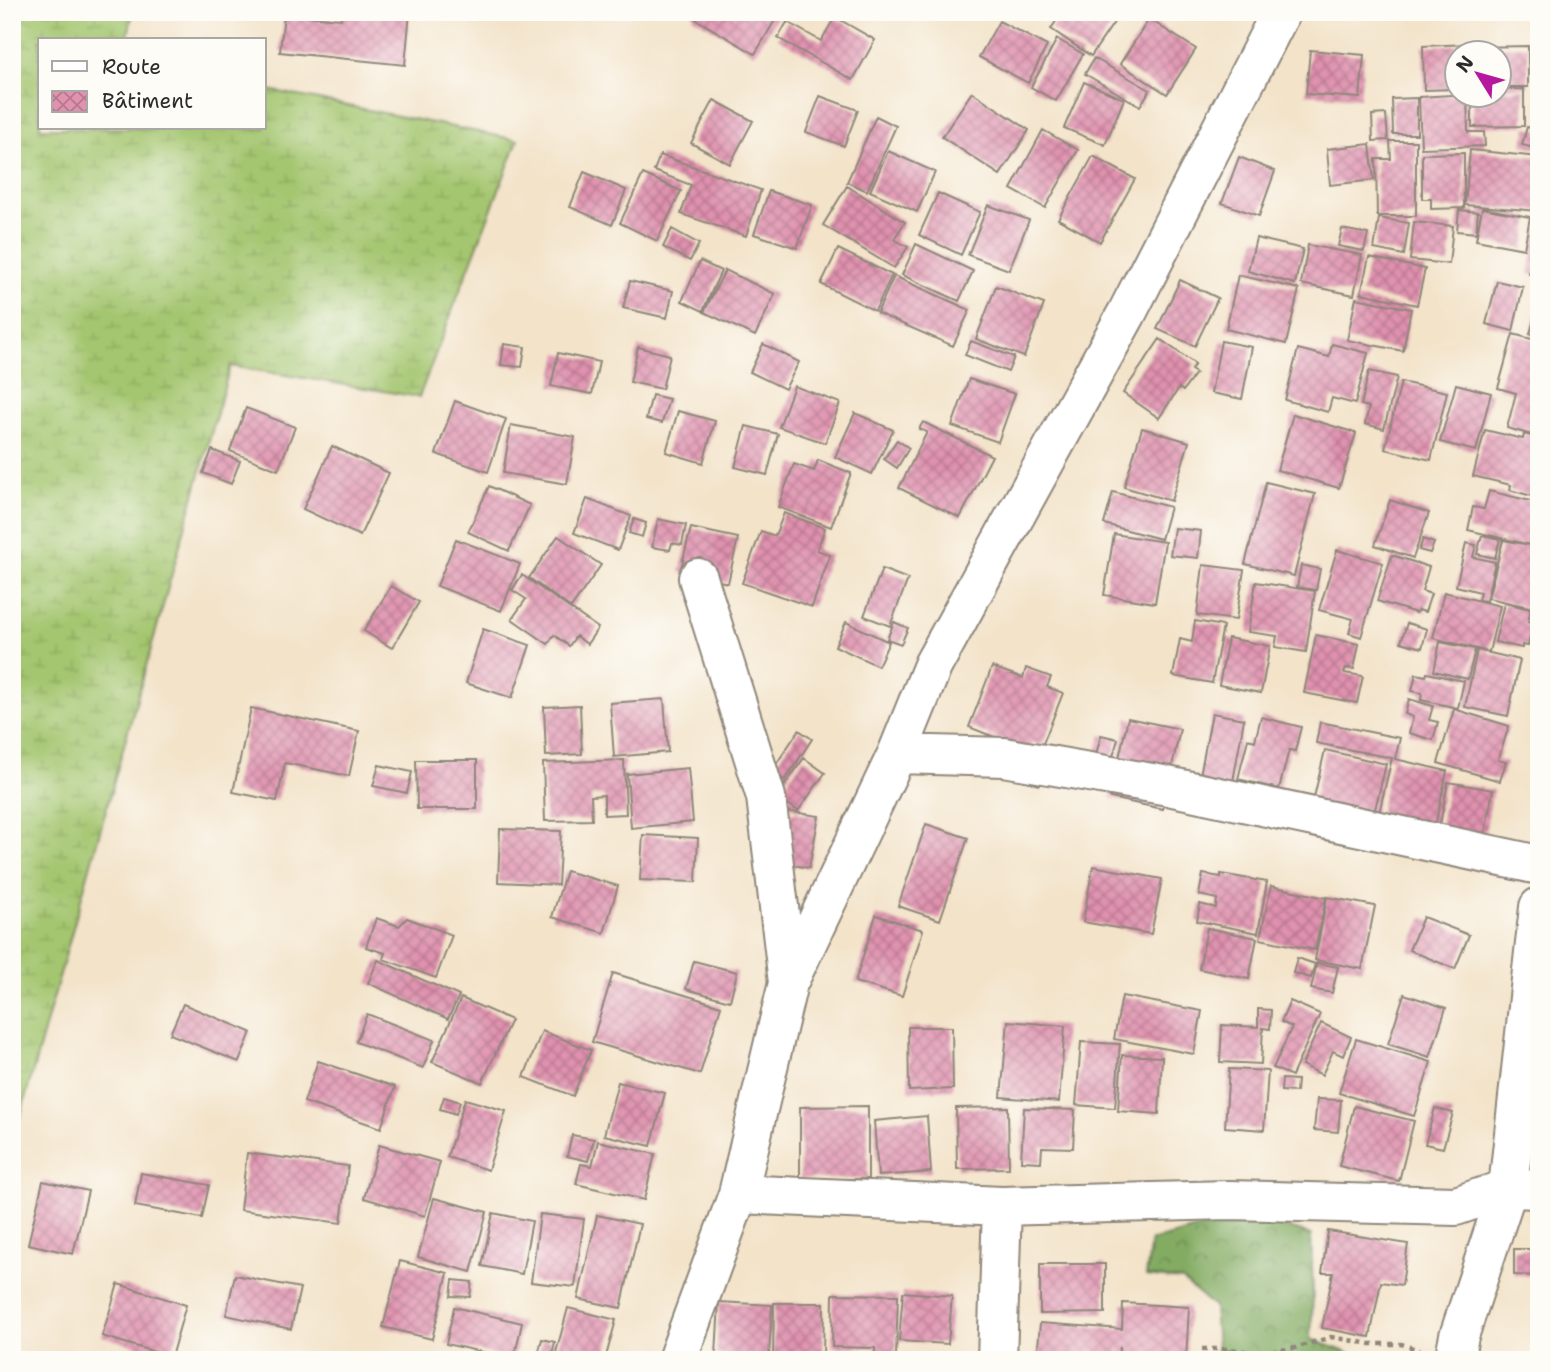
<svg xmlns="http://www.w3.org/2000/svg" width="1551" height="1372" viewBox="0 0 1551 1372" font-family="'Shantell Sans',sans-serif">
<style>
.forest{fill:url(#forest-crowns);stroke:#576b46;stroke-width:2}
.wetland{fill:url(#wetland-marsh);stroke:#68784d;stroke-width:2}
.building{fill:url(#building-cross-hatch)}
.lines{fill:none;stroke-linecap:round;stroke-linejoin:round}
.minor-casing{stroke:#8f877a;stroke-width:42}
.path{stroke:#8f877a;stroke-width:4.5;stroke-dasharray:5 5;stroke-linecap:butt}
.minor{stroke:#fff;stroke-width:38}
</style>
<defs>
<pattern id="forest-crowns" width="20" height="18" patternUnits="userSpaceOnUse" patternTransform="scale(1.75)"><rect width="20" height="18" fill="#83ab62"/><path d="M2 6a3 3 0 1 1 6 0M12 15a3 3 0 1 1 6 0" fill="none" stroke="#6b8b51"/></pattern>
<pattern id="wetland-marsh" width="20" height="14" patternUnits="userSpaceOnUse" patternTransform="scale(1.75)"><rect width="20" height="14" fill="#a4c66f"/><path d="M1 5h8M5 5V1M11 12h8M15 12V8" fill="none" stroke="#8daa60"/></pattern>
<pattern id="building-cross-hatch" width="8" height="8" patternUnits="userSpaceOnUse" patternTransform="scale(1.75)"><rect width="8" height="8" fill="#e092af"/><path d="M0 0l8 8M0 8l8-8" fill="none" stroke="#b6778f"/></pattern>
</defs>
<rect width="100%" height="100%" fill="#fdfcf7"/>
<filter id="ink" filterUnits="userSpaceOnUse"><feTurbulence type="fractalNoise" baseFrequency=".0143" numOctaves="2"/><feDisplacementMap in="SourceGraphic" scale="14" xChannelSelector="R" yChannelSelector="G"/><feConvolveMatrix kernelMatrix="1 2 1 2 8 2 1 2 1" color-interpolation-filters="sRGB"/></filter>
<filter id="wash" filterUnits="userSpaceOnUse"><feTurbulence type="fractalNoise" baseFrequency=".00686" numOctaves="4" result="noise"/><feDisplacementMap in="SourceGraphic" scale="28" xChannelSelector="R" yChannelSelector="G"/><feGaussianBlur stdDeviation="1.57" result="paint"/><feColorMatrix in="noise" values="0 0 0 0 0 0 0 0 0 0 0 0 0 0 0 0 0 1.4 0 .05"/><feComposite in="paint" operator="in"/></filter>
<g filter="url(#wash)">
<rect width="100%" height="100%" fill="#f3e3c9"/>
<path class="forest" d="M1274 1223 1311 1235 1313 1294 1311 1339 1362 1358 1377 1360H1215L1217 1347 1214 1307 1182 1280 1146 1276 1151 1241 1204 1227Z"/>
<path class="wetland" d="M12 12H133L127 40H40V128H264V89L518 140 419 397 230 366 12 1146Z"/>
<g id="blocks">
<path class="building" d="M342 12H410L405 65 280 52 284 14 341 19Z
M694 12H780L755 54 692 17Z
M1062 12H1121L1091 56 1051 29Z
M835 17 875 40 853 80 778 38 787 22 821 41Z
M1149 19 1196 49 1167 94 1120 64Z
M999 21 1047 46 1028 83 979 57Z
M1057 39 1083 54 1056 101 1031 87Z
M1468 44V52H1456V89L1424 90 1423 46Z
M1528 46V87H1498V52H1474V47Z
M1310 50 1364 55 1360 98 1306 94Z
M1094 58 1150 90 1140 106 1085 74Z
M1084 82 1124 99 1105 145 1064 128Z
M1524 89V126L1472 127V94H1498V90Z
M972 92 1029 130 1000 175 942 137Z
M1467 94 1468 132H1484L1485 146 1421 148 1419 97Z
M820 96 858 110 844 146 806 132Z
M1417 98V134H1393L1392 99Z
M714 100 753 121 730 164 691 143Z
M1386 114 1388 140 1373 141 1372 115Z
M876 116 896 126 867 191 847 182Z
M1527 127 1539 130V149L1522 145Z
M1043 130 1078 150 1045 208 1011 189Z
M1390 141H1416V216H1377L1376 159H1391Z
M1370 144 1374 180 1330 185 1327 149Z
M1470 150 1539 157V211L1465 205Z
M888 151 935 172 917 212 870 191Z
M1464 153V208L1431 209V199H1422V154Z
M660 155 761 190 746 236 681 214 691 185 654 171Z
M1093 156 1135 179 1100 242 1058 219Z
M1239 157 1275 171 1259 216 1222 203Z
M584 172 626 190 612 225 570 207Z
M643 174 681 191 657 241 620 223Z
M847 186 905 222 894 239 908 247 894 268 823 225Z
M769 191 812 205 797 248 754 234Z
M938 193 980 212 961 255 919 235Z
M988 205 1029 220 1009 270 968 255Z
M1482 208 1530 217 1524 249 1476 240Z
M1459 210 1478 212 1476 233 1457 231Z
M1379 218 1409 223 1404 255 1374 249Z
M1414 222 1453 226 1449 264 1410 260Z
M672 229 699 244 690 261 663 247Z
M1342 229 1368 234 1364 251 1338 246Z
M1537 229H1539V276L1529 274Z
M1256 238 1303 249 1295 284 1248 271Z
M916 244 973 271 959 301 902 275Z
M1308 245 1362 255 1354 295 1301 284Z
M838 249 892 275 875 311 821 284Z
M1369 257 1425 269 1417 305 1361 293Z
M700 261 721 271 703 311 682 301Z
M725 270 775 294 755 336 704 312Z
M1238 275 1299 289 1286 344 1226 329Z
M894 276 970 310 953 346 877 313Z
M1180 280 1218 298 1195 346 1157 329Z
M630 281 673 291 667 318 623 308Z
M1497 281 1523 287 1513 331 1486 324Z
M996 286 1044 304 1024 357 976 339Z
M1356 298 1411 309 1403 351 1347 340Z
M1538 305H1539V336L1530 334Z
M1513 334 1539 341V437L1507 428 1516 393 1498 388Z
M1160 339 1195 364 1191 370 1196 373 1183 391 1179 388 1159 418 1123 393Z
M971 341 1014 357 1008 372 965 355Z
M1221 341 1252 347 1242 399 1211 393Z
M504 344 525 347 522 367 501 365Z
M763 344 799 362 785 389 750 372Z
M1332 344 1368 353 1355 404 1332 398 1328 412 1285 400 1298 349 1329 357Z
M638 347 670 355 662 389 630 382Z
M558 353 599 362 592 394 551 386Z
M1369 371 1397 377 1384 429 1365 424 1369 407 1361 405Z
M969 379 1015 394 998 442 952 426Z
M1401 382 1447 392 1431 460 1385 449Z
M1456 384 1491 393 1476 451 1440 442Z
M794 386 840 403 825 443 779 427Z
M652 395 669 399 662 423 646 419Z
M455 401 506 419 488 472 436 454Z
M246 408 295 427 278 470 230 451Z
M678 411 715 421 703 463 666 452Z
M855 413 893 430 872 474 835 457Z
M1293 414 1356 433 1339 488 1277 470Z
M923 422 992 456 960 518 899 488 927 432 919 429Z
M511 425 575 437 567 484 503 473Z
M746 426 778 434 767 475 735 467Z
M1142 428 1189 442 1171 501 1124 487Z
M1485 430 1523 439 1524 434 1539 438V498L1510 490 1511 485 1473 476Z
M897 440 909 448 897 468 884 459Z
M332 446 389 473 360 536 303 509Z
M212 450 240 461 231 484 203 473Z
M818 460 851 473 831 527 778 507 794 464 814 471Z
M1266 482 1315 494 1294 576 1245 564Z
M489 486 530 505 509 551 468 532Z
M1489 491 1539 503V585L1533 608 1488 598 1503 540 1530 545 1468 530 1473 507 1484 509Z
M1113 492 1170 507 1161 539 1104 524Z
M587 499 631 516 618 550 574 533Z
M1390 500 1429 513 1413 558 1375 545Z
M784 513 825 528 817 550 830 555 812 607 742 583 761 531 775 536Z
M634 519 646 523 642 537 629 533Z
M658 519 686 525 682 545 672 543 670 550 652 547Z
M691 528 738 538 728 583 680 572Z
M1174 528 1201 531 1198 558 1170 555Z
M1114 534 1165 542 1155 603 1104 595Z
M1482 535 1500 539 1495 558 1477 554Z
M558 536 601 565 571 608 529 578Z
M456 539 520 564 501 611 437 586Z
M1423 539 1434 543 1430 553 1419 550Z
M1466 543 1476 545 1473 557 1495 562 1486 601 1478 600 1480 592 1456 586Z
M1337 550 1383 563 1361 637 1349 633 1353 619 1319 610Z
M1392 555 1429 567 1422 591 1431 594 1425 612 1418 610 1416 613 1377 601Z
M1203 565 1244 570 1236 620 1197 615Z
M1301 565 1320 569 1316 590 1297 587Z
M882 569 908 579 890 626 864 616Z
M522 575 598 628 587 644 576 636 569 646 554 635 548 644 512 619 526 599 512 590Z
M1256 582 1315 591 1306 652 1275 647 1277 636 1248 632Z
M391 586 419 602 392 648 364 631Z
M1444 592 1500 606 1489 652 1433 638Z
M1504 603 1531 609 1528 622 1533 623 1528 646 1522 645V648L1495 642Z
M1195 621 1223 626 1212 683 1173 676 1180 639 1192 642Z
M846 622 889 642 878 666 835 646Z
M894 622 908 628 901 644 887 639Z
M1407 623 1427 629 1422 648 1401 642Z
M483 629 530 645 512 698 466 683Z
M1316 635 1359 644 1354 669 1346 668 1344 673 1363 676 1357 703 1304 693Z
M1228 638 1270 646 1261 693 1219 685Z
M1440 642 1475 649 1468 679 1434 671Z
M1477 650 1520 660 1508 716 1465 707Z
M992 667 1023 678 1026 668 1051 677 1047 687 1063 693 1042 746 1033 742 1029 751 1046 766 1039 785 1027 781 1030 774 982 756 988 737 1024 749 969 727Z
M1427 673 1464 681 1458 708 1421 700 1422 693 1412 691 1416 674 1426 676Z
M664 699 668 752 614 757 610 703Z
M1409 699 1433 706 1429 720 1438 722 1433 740 1409 733 1413 717 1405 714Z
M580 705 582 754 546 756 544 707Z
M251 708 359 731 349 776 285 763 277 801 233 792Z
M1454 709 1509 726 1498 760 1506 762 1500 781 1438 763Z
M1212 713 1244 719 1231 793 1198 786Z
M1261 717 1301 727 1295 751 1289 750 1279 789 1238 779 1248 739 1255 741Z
M1128 718 1180 729 1163 809 1110 798Z
M1320 722 1400 738 1395 759 1447 771 1435 826 1379 813 1392 758 1316 743Z
M799 730 812 739 785 780 771 772Z
M1101 735 1118 739 1111 763 1095 759Z
M1325 750 1386 764 1369 834 1309 819Z
M804 758 825 773 798 811 777 796Z
M416 760H477V809H417Z
M624 760 626 814 604 815V795L591 796 592 820 545 821 543 763Z
M379 765 412 772 407 793 373 786Z
M688 768 693 822 631 828 627 774Z
M1448 782 1493 790 1481 854 1436 846Z
M786 811 819 816 809 868 777 862Z
M926 824 968 838 940 920 898 906Z
M500 829 561 831 558 885 498 882Z
M643 835 698 838 696 882 640 880Z
M1093 866 1162 879 1151 934 1083 922Z
M566 871 618 886 604 933 552 917Z
M1203 874 1221 877V874L1267 882 1258 933 1197 921 1200 904 1216 908 1217 899 1199 895Z
M1271 886 1326 898 1315 950 1260 939Z
M1327 897 1375 906 1362 969 1315 960Z
M876 915 923 930 902 996 855 982Z
M1423 917 1469 935 1455 969 1409 950Z
M376 918 399 926 407 918 452 935 436 978 383 959 385 953 366 947Z
M1207 928 1257 938 1249 979 1199 969Z
M1297 958 1315 964 1311 978 1293 973Z
M378 960 459 996 448 1019 368 983Z
M694 961 737 972 730 1001 686 989Z
M1317 963 1338 967 1332 993 1311 989Z
M613 973 721 1006 700 1074 592 1042Z
M1404 994 1446 1008 1430 1057 1388 1044Z
M1122 996 1202 1011 1194 1054 1114 1039Z
M461 998 511 1020 482 1083 432 1062Z
M1290 1001 1320 1014 1292 1076 1273 1068 1292 1027 1281 1022Z
M183 1004 251 1032 239 1062 170 1034Z
M1258 1009 1271 1010 1270 1029 1263 1028 1261 1064 1220 1062 1222 1025 1258 1027Z
M367 1014 434 1040 423 1068 356 1042Z
M1008 1021 1065 1026 1059 1102 1001 1097Z
M1321 1023 1351 1037 1343 1056 1333 1051 1322 1075 1302 1065Z
M908 1027H952L953 1089 909 1091Z
M542 1031 591 1050 573 1096 524 1077Z
M1356 1039 1431 1062 1414 1116 1339 1093Z
M1081 1042 1120 1044 1115 1108 1076 1105Z
M1122 1055 1162 1057 1159 1114 1118 1111Z
M318 1061 395 1087 381 1128 304 1102Z
M1229 1069 1268 1071 1264 1130 1225 1127Z
M1282 1079 1297 1080 1296 1092 1281 1091Z
M618 1082 665 1093 651 1146 604 1135Z
M1538 1094H1539V1141L1526 1138Z
M444 1097 460 1102 456 1114 440 1109Z
M465 1099 506 1111 488 1170 447 1157Z
M1317 1099 1341 1100 1338 1132 1314 1130Z
M868 1106V1179H800V1107Z
M1354 1106 1414 1121 1399 1181 1339 1166Z
M1008 1107 1009 1168 957 1169 956 1108Z
M1024 1108 1075 1110 1073 1148 1042 1147 1041 1162 1021 1161Z
M1435 1108 1453 1113 1443 1148 1425 1144Z
M927 1116 931 1172 878 1176 874 1121Z
M572 1135 594 1139 588 1161 567 1156Z
M598 1141 655 1154 644 1200 576 1184 581 1164 592 1166Z
M379 1145 440 1162 425 1216 364 1198Z
M247 1153 348 1166 341 1223 240 1210Z
M141 1173 209 1185 202 1218 135 1206Z
M43 1181 88 1191 73 1254 28 1244Z
M434 1198 487 1212 471 1272 418 1257Z
M493 1213 532 1221 522 1274 482 1266Z
M540 1214 584 1219 575 1287 531 1282Z
M597 1215 640 1224 621 1308 578 1299Z
M1328 1231 1408 1244 1402 1285 1381 1282 1370 1337 1322 1328 1333 1273H1322Z
M1514 1249H1539V1276L1514 1275Z
M400 1261 448 1273 432 1339 383 1327Z
M1040 1264H1105V1313L1040 1314Z
M235 1275 300 1288 291 1329 226 1315Z
M453 1280 472 1282 470 1297 451 1296Z
M118 1284 186 1305 171 1357 102 1336Z
M903 1292 952 1296 948 1344 899 1341Z
M833 1294 898 1295 896 1357H875V1348L832 1347Z
M719 1302 772 1305 769 1357 716 1355Z
M774 1303H824L823 1358 773 1357Z
M1123 1303 1189 1307 1186 1360H1120V1346L1118 1360H1037L1040 1323 1122 1329Z
M454 1307 522 1323 514 1359 446 1344Z
M568 1308 616 1320 605 1360H554Z
M542 1339 555 1342 551 1360 537 1359Z"/>
</g>
</g>
<g filter="url(#ink)">
<use href="#blocks" fill-opacity="0" stroke="#8f877a" stroke-width="2"/>
<g class="lines">
<defs>
<path id="minor" d="M698 578 766 797 788 983
M897 754 1004 757 1163 785 1539 865
M738 1194 1002 1206 1229 1200 1456 1206 1508 1188 1539 1189
M677 1360 738 1194 788 983 897 754 933 665 1127 313 1281 12
M997 1360 1002 1206
M1454 1360 1459 1336 1508 1188 1539 907"/>
</defs>
<use href="#minor" class="minor-casing"/>
<path class="path" d="M1202 1349H1231L1258 1353 1295 1348 1331 1337 1371 1344H1401L1419 1350
M1228 1350 1237 1360"/>
<use href="#minor" class="minor"/>
</g>
</g>
<rect width="1551" height="1372" fill="none" stroke="#fdfcf7" stroke-width="42"/>
<rect x="38" y="38" width="228" height="91" fill="#fdfcf7" stroke="#a9a8a5" stroke-width="2"/>
<rect x="52" y="61" width="35" height="10" fill="#ffffff" stroke="#a9a8a5" stroke-width="2"/>
<text x="102" y="74" font-size="21" fill="#2b2b2b">Route</text>
<rect x="52" y="91" width="35" height="21" fill="url(#building-cross-hatch)" stroke="#a9a8a5" stroke-width="2"/>
<text x="102" y="108" font-size="21" fill="#2b2b2b">Bâtiment</text>
<g transform="translate(1478 74) rotate(307)"><circle r="33" fill="#fdfcf7" stroke="#a9a8a5" stroke-width="2"/>
<path d="M0-5L12 26L0 18L-12 26Z" fill="#b5179e"/>
<text y="-10" font-size="19" font-weight="bold" text-anchor="middle" fill="#2b2b2b">N</text>
</g>
</svg>
